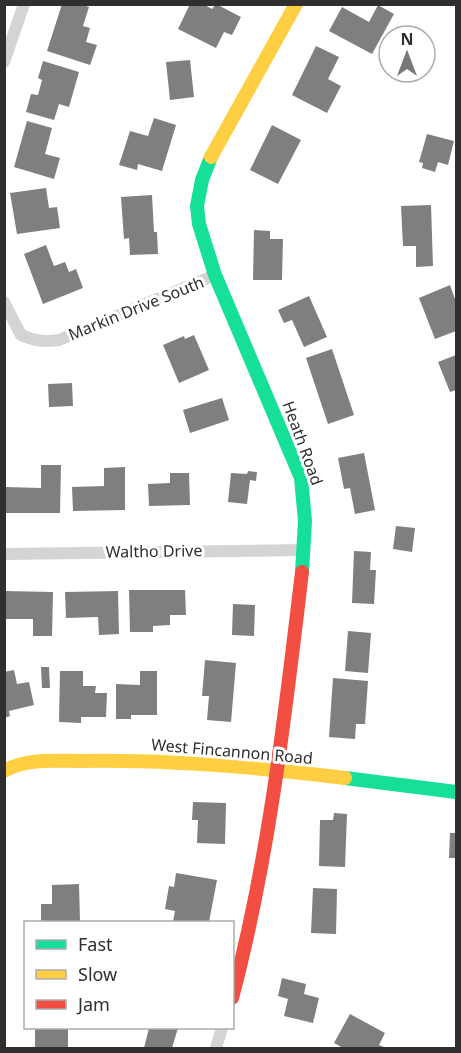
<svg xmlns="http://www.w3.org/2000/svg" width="461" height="1053" viewBox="0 0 461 1053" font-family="'Noto Sans',sans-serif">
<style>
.building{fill:#7f7f7f}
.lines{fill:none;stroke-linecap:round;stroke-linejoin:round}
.street{stroke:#d4d4d4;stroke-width:12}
.fast{stroke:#16e098;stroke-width:14}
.slow{stroke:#ffcf43;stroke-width:14}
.jam{stroke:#f24e42;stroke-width:14}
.labels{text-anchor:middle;stroke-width:6;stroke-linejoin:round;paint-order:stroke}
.street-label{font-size:16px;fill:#2f2f2f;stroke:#fff}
</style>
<rect width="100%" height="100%" fill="#fff"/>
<path class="building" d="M62 4H80L89 7 83 26 90 28 86 42 97 45 90 65 47 51Z
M190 4H203L212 9 216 4 241 17 232 35 224 32 216 48 178 29Z
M378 5 394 14 372 54 329 31 342 7 369 22Z
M316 46 339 57 328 79 341 86 327 113 292 95Z
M190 60 194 97 170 100 166 62Z
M43 61 79 72 69 107 59 104 54 120 26 112 31 94 38 95 42 80 38 78Z
M154 118 176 125 162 171 138 164 137 170 119 165 130 131 148 136Z
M27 121 52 128 45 154 60 158 54 179 14 167Z
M272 125 301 140 278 184 250 170Z
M427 134 454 141 448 165 438 162 435 172 422 168 423 163 419 162Z
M46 188 49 208 57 207 60 228 17 234 10 193Z
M152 195 154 232H157L158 254 130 255 129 238 124 239 121 197Z
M431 205 433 266 416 267V246H403L401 206Z
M254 230 270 231V239H283L282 280H253Z
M46 245 54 266 65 262 69 272 76 269 83 288 43 304 24 254Z
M450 285 456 302V331L435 339 419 298Z
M309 296 327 337 304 347 292 320 284 323 278 310Z
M194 335 209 370 179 383 163 345 184 336 185 339Z
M332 349 354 415 328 424 306 358Z
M456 355V390L450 392 438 362Z
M72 383 73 406 49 407 48 384Z
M222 398 229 420 190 433 183 410Z
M364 453 375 510 355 514 350 488 344 489 338 458Z
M41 465H61L60 513H6V487L41 488Z
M125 467V510L73 511 72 487 104 486V468Z
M248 471 257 472 256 481 250 480 247 504 228 502 231 473 247 474Z
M170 473H189L190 505 149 506 148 484 170 483Z
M396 526 415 528 412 552 393 549Z
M354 551 371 552 370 570H376L374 604 352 603Z
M129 590H185L186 615H170V625L153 626V632H130Z
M4 591 53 592 52 636H33V619H4Z
M118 591 119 634 99 635 98 617 66 618 65 592Z
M233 604 255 605 254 636 232 635Z
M348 631 371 633 368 673 345 671Z
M205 660 236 663 231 722 207 720 209 696H202Z
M41 667H49L50 688H42Z
M14 670 17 684 29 682 34 705 9 711 10 716 4 718V672Z
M60 671H83V686H96L95 693H107L106 717H81V723L59 722Z
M140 671H157V715H131V719H116V684L140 685Z
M333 678 368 681 365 724H356L355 739 329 737Z
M193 802 226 803 225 844 197 843 198 820H192Z
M334 813 347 814 345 867 319 866 320 820H333Z
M450 833H456V858H449Z
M176 873 217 880 209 922H173L175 911 165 909 169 886 174 887Z
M79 884 80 921 41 922V904H52V885Z
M313 888 337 889 336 934 311 933Z
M282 978 306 984 304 994 319 998 313 1023 284 1016 288 999 278 996Z
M350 1014 385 1033 379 1045 386 1048H343L334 1043Z
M35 1028H68V1048H35Z
M149 1028H178L172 1048H144Z"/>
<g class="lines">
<path class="street" d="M4 62 24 4
M4 302 21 335C35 341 44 342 59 340L215 275
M4 554 304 550
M216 1048 222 1028"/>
<path class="fast" d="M211 157 202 180 197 206 199 224 215 275 301 478 305 521 302 572
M345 778 456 792"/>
<path class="slow" d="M211 157 296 4
M4 771C27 758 55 761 80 761 169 759 257 767 345 778"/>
<path class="jam" d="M232 998C269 859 285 715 302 572"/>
</g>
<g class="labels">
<g class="street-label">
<text transform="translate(136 308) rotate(-22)" y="6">Markin Drive South</text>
<text transform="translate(303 443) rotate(70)" y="6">Heath Road</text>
<text transform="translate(154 551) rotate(-1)" y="6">Waltho Drive</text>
<text transform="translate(232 751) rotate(5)" y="6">West Fincannon Road</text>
</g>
</g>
<rect width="461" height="1053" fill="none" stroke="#2f2f2f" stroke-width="12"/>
<rect x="24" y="921" width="210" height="108" fill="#ffffff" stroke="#acacac" stroke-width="1.5"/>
<rect x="36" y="940" width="30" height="9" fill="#16e098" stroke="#acacac" stroke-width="1.5"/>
<text x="78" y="951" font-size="18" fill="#2f2f2f">Fast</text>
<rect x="36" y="970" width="30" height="9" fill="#ffcf43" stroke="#acacac" stroke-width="1.5"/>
<text x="78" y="981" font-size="18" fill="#2f2f2f">Slow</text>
<rect x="36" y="1000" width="30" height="9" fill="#f24e42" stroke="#acacac" stroke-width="1.5"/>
<text x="78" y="1011" font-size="18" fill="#2f2f2f">Jam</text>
<g transform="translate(407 54)"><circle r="28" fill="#ffffff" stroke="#acacac" stroke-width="1.5"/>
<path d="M0-4.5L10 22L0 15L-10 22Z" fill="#787878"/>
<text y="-9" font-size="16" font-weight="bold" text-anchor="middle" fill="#2f2f2f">N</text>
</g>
</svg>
